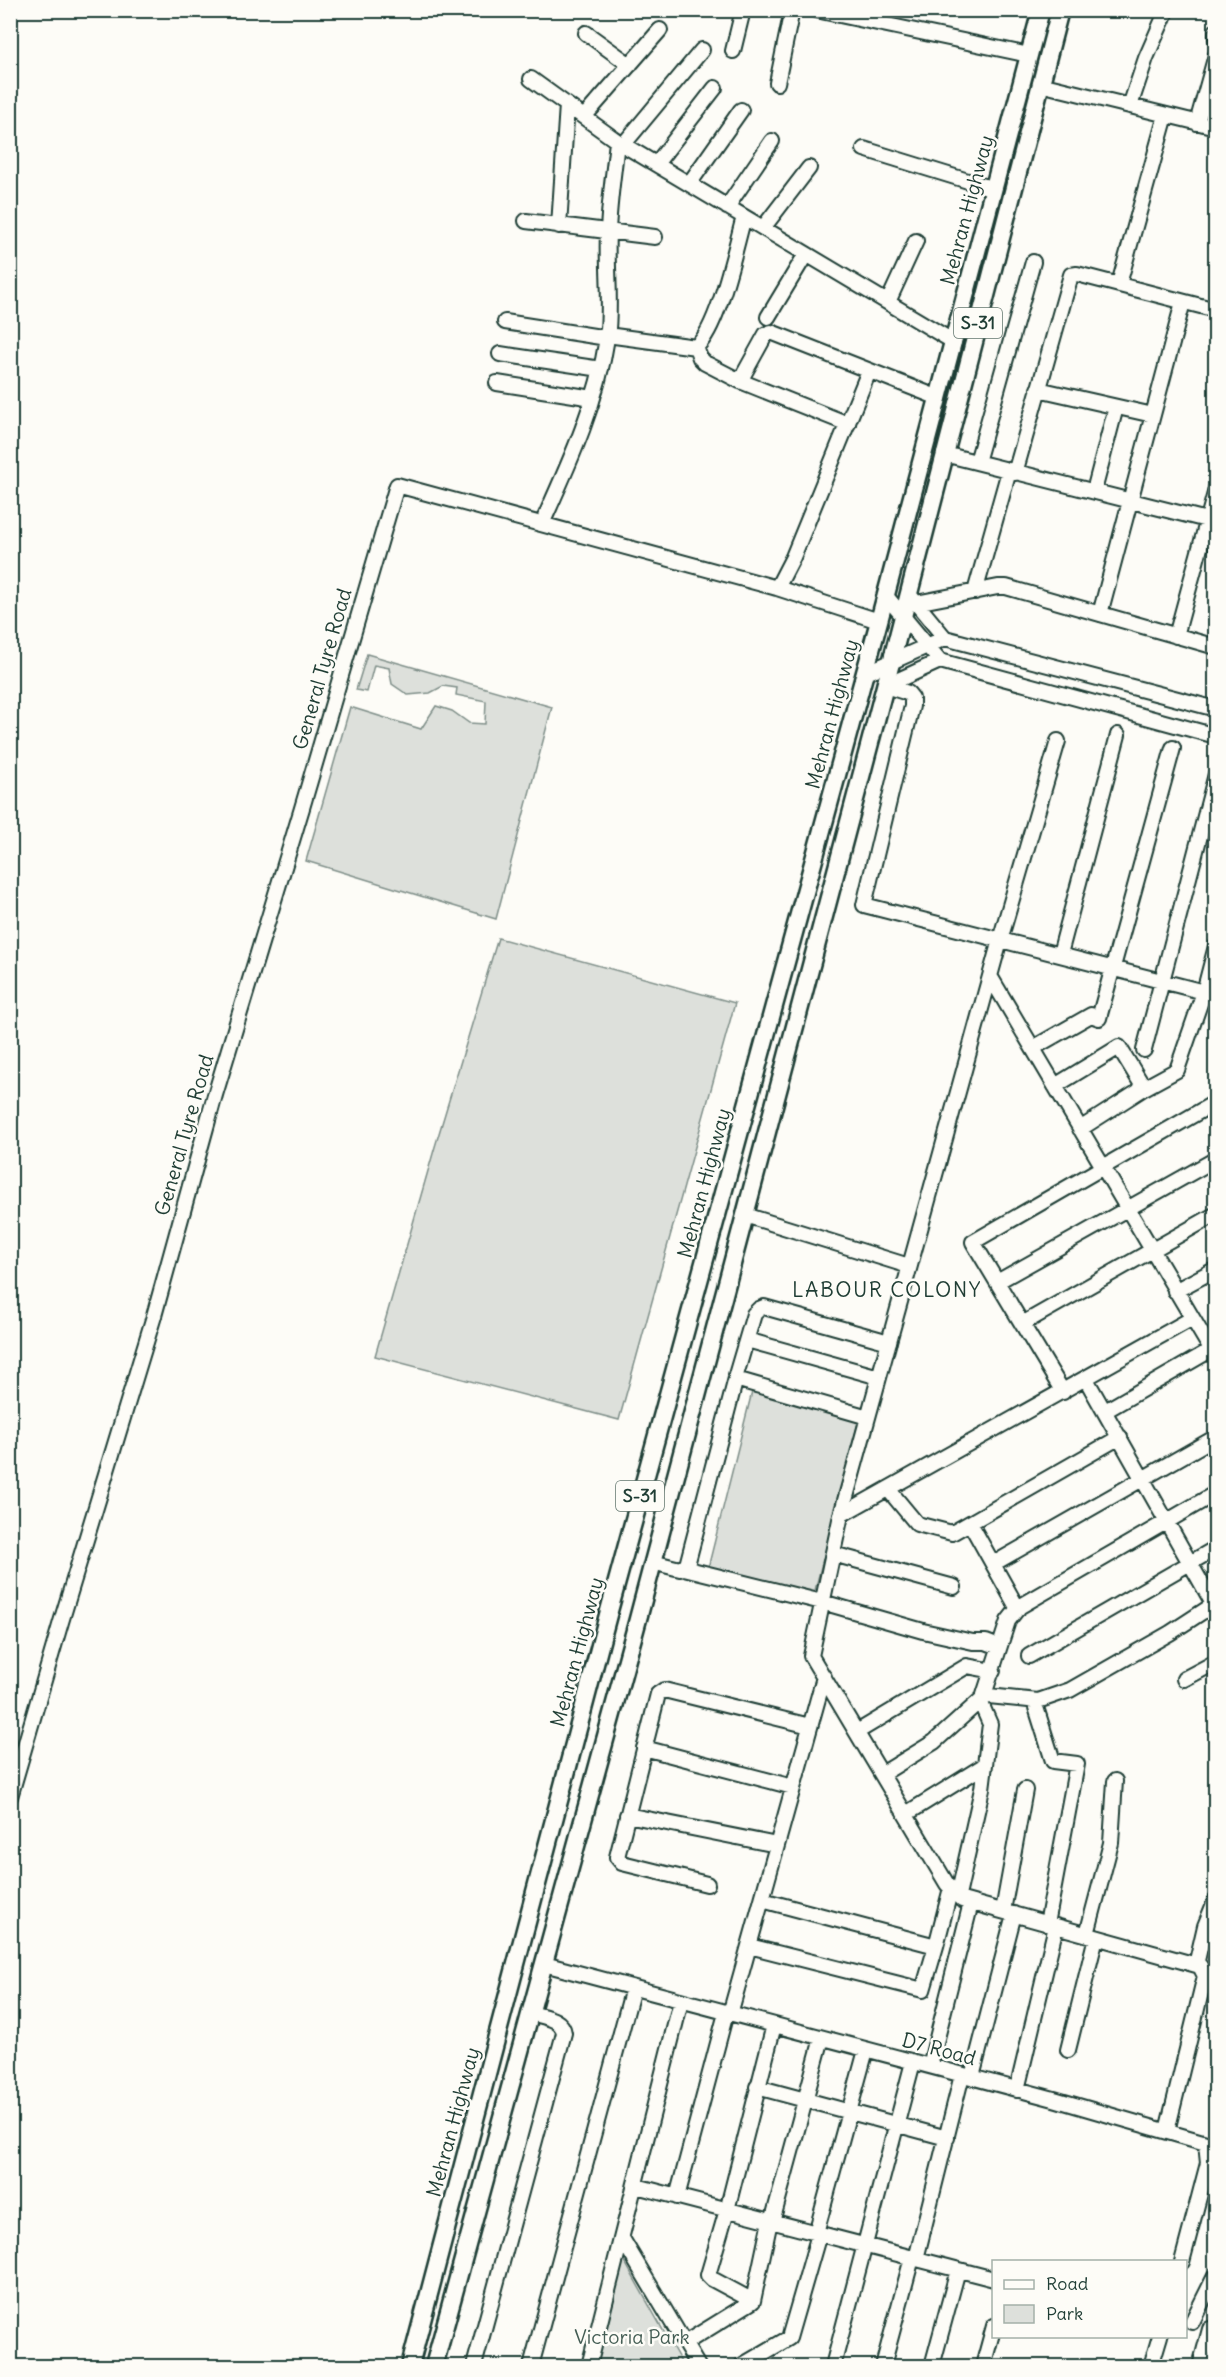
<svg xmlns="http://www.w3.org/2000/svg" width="1226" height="2377" viewBox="0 0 1226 2377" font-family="Delius,sans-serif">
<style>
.green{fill:#dde0db;stroke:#7e8e88;stroke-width:1.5}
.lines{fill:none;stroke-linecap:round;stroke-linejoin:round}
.minor-casing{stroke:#1f3d34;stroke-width:18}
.major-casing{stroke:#1f3d34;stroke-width:21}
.minor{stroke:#fdfcf7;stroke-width:14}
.major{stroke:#fdfcf7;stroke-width:16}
.labels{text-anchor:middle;stroke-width:5;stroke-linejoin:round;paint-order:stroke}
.shield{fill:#fdfcf7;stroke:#62766e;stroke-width:1.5}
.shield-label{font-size:18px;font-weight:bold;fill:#1f3d34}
.street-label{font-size:20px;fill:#1f3d34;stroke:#fdfcf7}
.park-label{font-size:20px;fill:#455e55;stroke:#fdfcf7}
.neighbourhood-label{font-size:21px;letter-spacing:1.5px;fill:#1f3d34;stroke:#fdfcf7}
</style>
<rect width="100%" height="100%" fill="#fdfcf7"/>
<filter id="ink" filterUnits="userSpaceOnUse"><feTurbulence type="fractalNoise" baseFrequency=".0167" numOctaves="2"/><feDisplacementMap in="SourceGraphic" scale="12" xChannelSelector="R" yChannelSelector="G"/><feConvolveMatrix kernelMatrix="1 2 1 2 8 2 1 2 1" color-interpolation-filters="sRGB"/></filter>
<g filter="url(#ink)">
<path class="green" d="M367 654 552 707 496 919 306 861 350 707 421 729 436 706 452 711 469 723 485 724 486 701 456 695 457 688 443 686 430 693 408 695 392 684 389 668 374 665 367 692 356 690Z
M498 938 735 1003 619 1420 375 1356 434 1150Z
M752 1392 859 1419 813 1598 707 1572Z
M622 2257 682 2364 677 2366H593Z"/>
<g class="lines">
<defs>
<path id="minor" d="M816 10 1029 55
M1216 31V39
M586 33 630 65
M733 51 743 10
M531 79 617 141 954 342
M777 83 792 10
M1040 84 1216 127
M1130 106 1146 58 1167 10
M584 117 660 30
M1197 123 1216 55
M623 145 702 50
M864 149 994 189
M656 164 715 88
M689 184 741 110
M727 207 772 141
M526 221 655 237
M559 226 567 105
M763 228 809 168
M1119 284 1166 115
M888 302 916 241
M768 317 806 254
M505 322 607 338
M607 335 696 347C719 327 735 248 744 217
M696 347 700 358 705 363 740 381 848 424
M500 354 601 369
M740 381 766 334 771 332 939 398
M497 383 593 398
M1038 389 1153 415
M944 454 1207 520 1216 519
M977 462 1033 262
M1015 473 1071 275 1077 274 1216 310
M1094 491 1116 407
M542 524C569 464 597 404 607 338 612 304 606 267 608 232 609 202 614 171 617 141
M777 588 793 557 869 371
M975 592 1009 471
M886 596 940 661 1216 736
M912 598 945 638
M916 603 998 587H1006L1216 647
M1100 614 1183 302
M1176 636 1216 489
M864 674 945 638 1216 709
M885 686 908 693 912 698V706L864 905 1216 995
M885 686 940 661
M1058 741 1000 940 841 1515 811 1656 947 1884 962 1900 1200 1966 1205 1976 1167 2131
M1060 954 1118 735
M990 976 1216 1358
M1033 1048 1091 1015 1099 1018 1173 748
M1144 1050 1216 774
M1055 1086 1119 1047 1144 1088
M1080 1129 1144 1088 1177 1070 1204 992 1216 946
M745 1215 909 1266
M997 1282 1216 1159
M1175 1291 1216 1269
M1022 1324 1216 1214
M747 1340 879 1377
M1086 1379 1216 1609
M1063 1392 973 1242 1216 1102
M1105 1411 1216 1347
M868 1417 739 1380 736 1375 754 1314 759 1309 764 1307 889 1342
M888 1489 917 1524 952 1533 1120 1437
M841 1515 1191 1319
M970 1523 1018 1609
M833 1554 954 1587
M652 1562 680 1569 687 1565 736 1378
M993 1564 1216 1437
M684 1568 822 1602 923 1631 973 1642H986L999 1647
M1029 1656 1216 1548
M1184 1679 1216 1662
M983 1698 1008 1621 1019 1607 1216 1493
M1034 1701 1053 1761 1077 1764 1047 1924
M857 1732 967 1666 993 1671
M644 1748 793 1787
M882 1774 934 1742 983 1698 989 1696 1038 1701 1070 1690 1170 1633 1216 1603
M10 1797 61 1622 154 1316 215 1095 302 808 397 485 777 588 879 621
M906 1814 985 1765
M627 1815 777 1845
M707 1884 622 1863 617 1857 658 1694 664 1690 810 1726
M958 1896 982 1789 990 1724 980 1701
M762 1900 936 1946 951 1888
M1003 1911 1025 1790
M1087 1934 1111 1843 1115 1781
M749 1946 923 1990 936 1946
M544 1964 1054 2099 1206 2143 1208 2163 1182 2262
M1196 1965 1205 1926 1216 1899
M730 2014 824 1677
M1068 2050 1096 1937
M930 2066 971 1903
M972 2077 1014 1914
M757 2087 947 2138
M1017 2090 1056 1926
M636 2186 994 2279
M677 2197 726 2013
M772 2222 822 2038
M816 2233 866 2050
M623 2240 698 2366
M916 2259 962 2075
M753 2301 712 2279 708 2275 727 2210 774 2025
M1192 2322 1216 2274
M685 2343 753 2301 770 2221
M474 2366 564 2033C562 2018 543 2017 531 2013
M531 2366 633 1988
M589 2366 681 2001
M741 2366 789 2338 819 2234
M833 2366 913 2062
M883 2366 912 2258
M932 2366 958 2270
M983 2366 994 2326
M1151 2366 1160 2336
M1200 2366 1210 2329"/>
<path id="major" d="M410 2366 609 1611 879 621 1041 10
M434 2366 638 1619 745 1215 885 686 1060 10"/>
</defs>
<use href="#minor" class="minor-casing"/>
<use href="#major" class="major-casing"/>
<use href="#minor" class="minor"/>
<use href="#major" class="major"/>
</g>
</g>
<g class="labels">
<g class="shield">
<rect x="954" y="308" width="48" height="30" rx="4.5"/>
<rect x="616" y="1481" width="48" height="30" rx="4.5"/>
</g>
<g class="shield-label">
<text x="978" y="329">S-31</text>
<text x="640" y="1502">S-31</text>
</g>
<g class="street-label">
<text transform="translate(967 210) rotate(-75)" y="7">Mehran Highway</text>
<text transform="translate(322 669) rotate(-74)" y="7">General Tyre Road</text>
<text transform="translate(832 714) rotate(-75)" y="7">Mehran Highway</text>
<text transform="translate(184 1135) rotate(-74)" y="7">General Tyre Road</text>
<text transform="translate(704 1183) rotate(-75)" y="7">Mehran Highway</text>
<text transform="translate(577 1652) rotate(-75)" y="7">Mehran Highway</text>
<text transform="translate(939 2049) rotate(15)" y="7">D7 Road</text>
<text transform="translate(453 2122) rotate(-75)" y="7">Mehran Highway</text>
</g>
<g class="park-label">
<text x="632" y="2344">Victoria Park</text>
</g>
<g class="neighbourhood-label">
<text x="887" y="1297">LABOUR COLONY</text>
</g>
</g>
<rect width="1226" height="2377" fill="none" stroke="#fdfcf7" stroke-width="36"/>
<rect x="18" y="18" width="1190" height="2341" fill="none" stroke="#1f3d34" stroke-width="2" filter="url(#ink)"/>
<rect x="992" y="2260" width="195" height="78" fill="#fdfcf7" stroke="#a4b0a9" stroke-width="1.5"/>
<rect x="1004" y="2280" width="30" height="9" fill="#fdfcf7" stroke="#a4b0a9" stroke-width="1.5"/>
<text x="1046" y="2290" font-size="18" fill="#1f3d34">Road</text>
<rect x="1004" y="2305" width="30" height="18" fill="#dde0db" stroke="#a4b0a9" stroke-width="1.5"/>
<text x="1046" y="2320" font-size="18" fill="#1f3d34">Park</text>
</svg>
